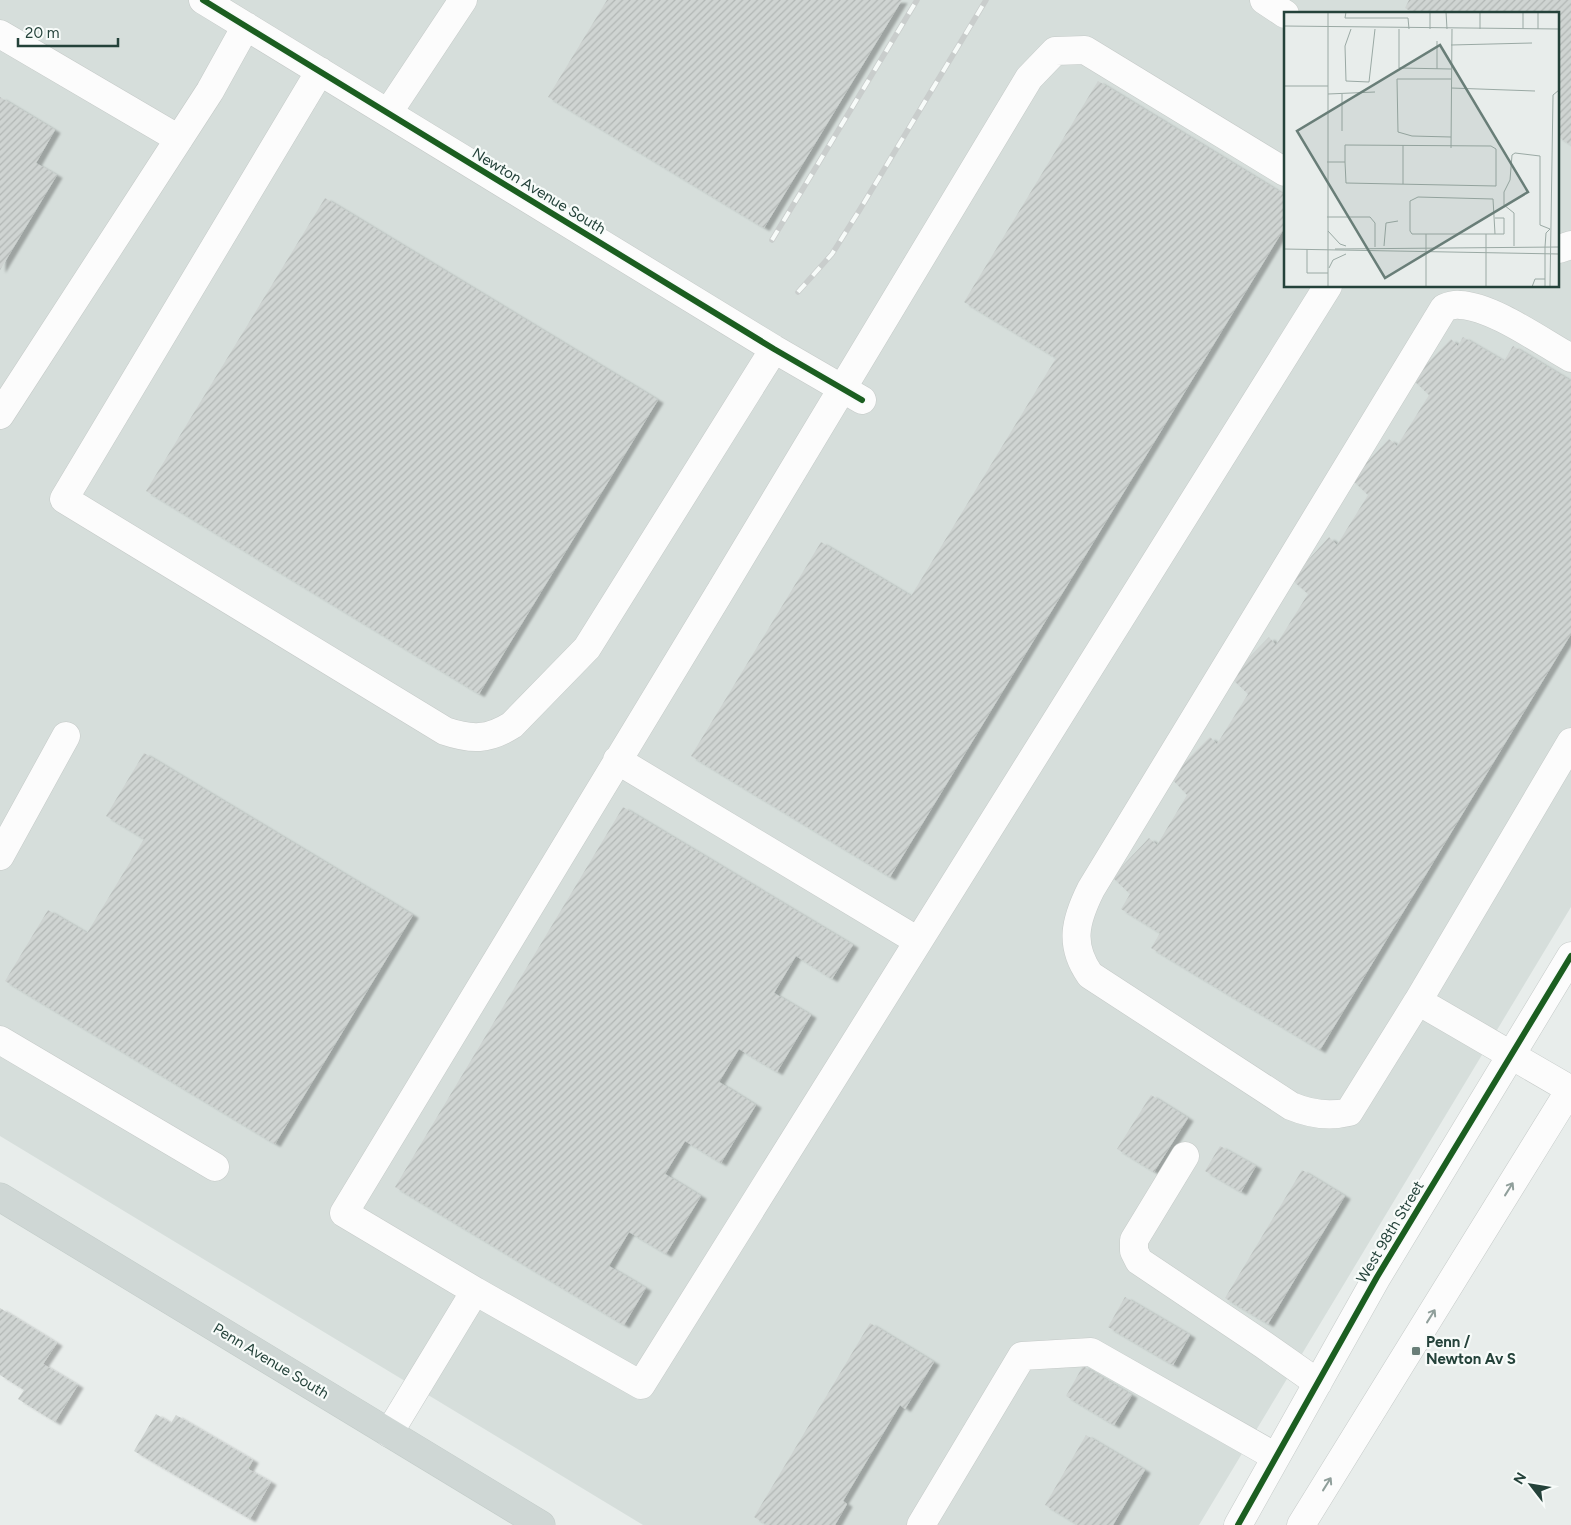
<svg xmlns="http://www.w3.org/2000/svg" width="1571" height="1525" viewBox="0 0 1571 1525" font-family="Figtree,sans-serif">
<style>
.built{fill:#d6dedb;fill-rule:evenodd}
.building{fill:url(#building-hatch);filter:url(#shadow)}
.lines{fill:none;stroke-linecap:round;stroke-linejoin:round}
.minor-casing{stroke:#c5cac8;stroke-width:29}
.major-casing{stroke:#c3ccc9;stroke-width:29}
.minor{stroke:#fcfcfc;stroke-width:28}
.major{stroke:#cfd7d5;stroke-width:28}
.rail-casing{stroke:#c9cdcc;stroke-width:5.5}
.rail{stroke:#f7fbf9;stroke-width:4;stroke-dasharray:11;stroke-linecap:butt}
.cycleway-casing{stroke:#f7fbf9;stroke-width:9}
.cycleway{stroke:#1b5e20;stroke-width:6}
.oneway{stroke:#909f9b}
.poi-dot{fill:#697e78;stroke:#f7fbf9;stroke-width:2}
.labels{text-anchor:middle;stroke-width:4.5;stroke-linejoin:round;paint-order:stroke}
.street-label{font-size:15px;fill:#24423a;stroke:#f7fbf9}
.poi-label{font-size:15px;font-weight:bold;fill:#24423a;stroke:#f7fbf9;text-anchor:start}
.inset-road{fill:none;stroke:#9aa9a4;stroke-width:1}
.view{fill:#697e78;fill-opacity:0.15;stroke:#697e78;stroke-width:2.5}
.inset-edge{fill:none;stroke:#24423a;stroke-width:2.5}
</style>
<defs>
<pattern id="building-hatch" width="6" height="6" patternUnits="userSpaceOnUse" patternTransform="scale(1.25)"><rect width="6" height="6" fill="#cfd4d2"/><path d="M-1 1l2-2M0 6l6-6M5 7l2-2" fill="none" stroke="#b2b7b5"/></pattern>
<filter id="shadow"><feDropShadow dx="5.5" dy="3" stdDeviation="1" flood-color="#0004"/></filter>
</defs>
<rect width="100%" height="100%" fill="#e8edeb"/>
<path class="built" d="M0 0H1571V907L1199 1525H643L0 1136ZM1285 14H1557V286H1285Z"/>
<path class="building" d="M607 0H902L764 228 548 97Z
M1409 0H1571V145L1557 136V14H1415L1405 8Z
M1098 81 1285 195V227L890 877 691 756 821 542 911 596 1056 358 964 302Z
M0 97 55 130 36 163 57 175 0 270Z
M325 198 658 400 479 694 146 491Z
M1463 337 1504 361 1513 346 1571 381V634L1320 1050 1151 948 1160 933 1121 909 1130 894 1112 877 1149 838 1157 845 1187 795 1170 777 1210 737 1217 744 1248 694 1230 677 1269 637 1276 645 1308 594 1291 579 1329 537 1337 545 1368 495 1351 479 1389 439 1397 446 1429 395 1412 379 1451 339 1458 346Z
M144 753 413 915 275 1144 5 981 48 910 87 933 144 839 106 816Z
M623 807 853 945 832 979 796 956 774 993 811 1015 777 1072 739 1049 719 1082 756 1105 721 1163 685 1141 665 1174 701 1196 666 1254 629 1232 609 1266 646 1288 624 1325 395 1187Z
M1151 1095 1188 1118 1154 1172 1117 1149Z
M1220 1146 1256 1166 1241 1192 1205 1171Z
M1302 1170 1345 1196 1268 1324 1225 1298Z
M1125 1297 1190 1335 1173 1365 1108 1327Z
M0 1308 57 1343 43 1364 78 1385 55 1422 18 1399 24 1390 0 1375Z
M870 1323 934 1362 905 1409 900 1405 843 1501 847 1504 835 1525H767L754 1517Z
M1083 1366 1132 1395 1114 1425 1066 1396Z
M156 1414 171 1423 176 1415 253 1460 248 1469 271 1482 250 1519 134 1451Z
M1086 1435 1145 1470 1113 1525H1078L1045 1505Z"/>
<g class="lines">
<defs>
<path id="minor" d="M203 0 774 349 862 400
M1264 0 1285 14
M0 34 179 139
M320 71 64 499 445 731C472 740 488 740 512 725L587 648 774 349
M388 113 463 0
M1557 248 1559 249 1571 245
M1571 358C1542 342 1492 306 1460 305 1454 304 1449 306 1444 308L1091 889C1075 921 1069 945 1090 975L1291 1106C1310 1114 1329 1117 1349 1112L1418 1001 1571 742
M0 415 210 91 246 26
M617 760 918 941
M0 856 66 736
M1418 1001 1571 1090
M0 1040 215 1167
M1185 1156 1134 1240V1251L1139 1261 1264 1345 1318 1383
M475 1291 344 1213C572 834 803 458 1029 78L1055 51 1085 50 1285 172
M389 1433 475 1291 641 1385 1328 286
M921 1525 1022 1356 1091 1352 1276 1457
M1238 1525 1377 1277 1571 956
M1301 1525 1571 1088"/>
<path id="major" d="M0 1197 541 1525"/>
</defs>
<use href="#minor" class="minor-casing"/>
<use href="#major" class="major-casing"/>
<use href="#minor" class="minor"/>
<use href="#major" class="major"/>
<defs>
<path id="rail" d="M772 240 917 0
M798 292 832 254 859 211 986 0"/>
</defs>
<use href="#rail" class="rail-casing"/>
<use href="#rail" class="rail"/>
<defs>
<path id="cycleway" d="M203 0 774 349 862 400
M1238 1525 1377 1277 1571 956"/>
</defs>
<use href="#cycleway" class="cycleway-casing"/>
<use href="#cycleway" class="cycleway"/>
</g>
<defs><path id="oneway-shaft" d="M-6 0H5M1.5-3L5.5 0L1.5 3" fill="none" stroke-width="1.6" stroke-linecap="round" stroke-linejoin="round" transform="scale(1.25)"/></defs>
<g class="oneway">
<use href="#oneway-shaft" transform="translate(1509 1189) rotate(-58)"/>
<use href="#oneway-shaft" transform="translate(1431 1316) rotate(-58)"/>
<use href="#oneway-shaft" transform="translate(1327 1484) rotate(-58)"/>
</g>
<rect class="poi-dot" x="1411" y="1346" width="10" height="10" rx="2.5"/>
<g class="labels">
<g class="street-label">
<text transform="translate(539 191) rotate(31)" y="5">Newton Avenue South</text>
<text transform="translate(1390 1232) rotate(-59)" y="5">West 98th Street</text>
<text transform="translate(271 1361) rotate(31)" y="5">Penn Avenue South</text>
</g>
<g class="poi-label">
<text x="1426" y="1347">Penn /<tspan x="1426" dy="17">Newton Av S</tspan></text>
</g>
</g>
<g transform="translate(1284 12)">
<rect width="275" height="275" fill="#e8edeb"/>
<path class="inset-road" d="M62 0 61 6H124L125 17M146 0V17M162 0 163 17M196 0V17M254 0V17M0 14 275 17M67 17 61 34 62 69 85 70 91 17M115 17V56L167 57M239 17V0M153 29V57M167 33 248 31M0 74H44M167 76 251 79M44 82 91 80M58 82V119M167 125 128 124 114 120 113 67H167M119 133V172M167 136 168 17M43 150H61L62 171 212 174V137L207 134 61 133V150M43 205H86L91 211V235M211 206H220V222H211M44 219 56 232 62 234M142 222H211L209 187 134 185 126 189V219L128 222H142V275M202 222V275M100 234 102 211 114 209M230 234V201L220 193V180L226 168 228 143 231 141 256 144V213L266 217M0 237 275 242M23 237V261H44M51 237 275 235M45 256 49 248 62 242M44 275V0M248 275 251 267H261M261 275V235L262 221 266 217M266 275 269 83 275 78"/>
<path class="view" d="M156 33 244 180 101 266 13 119Z"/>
<rect width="275" height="275" class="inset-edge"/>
</g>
<g transform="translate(1531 1485) rotate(301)" stroke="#f7fbf9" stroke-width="4" paint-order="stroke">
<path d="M0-4L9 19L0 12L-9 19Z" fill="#24423a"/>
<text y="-8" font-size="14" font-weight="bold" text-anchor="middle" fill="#24423a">N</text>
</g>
<path d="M18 38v8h100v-8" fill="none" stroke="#24423a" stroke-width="2.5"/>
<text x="25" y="38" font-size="15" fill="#24423a" stroke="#f7fbf9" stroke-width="4" paint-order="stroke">20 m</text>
</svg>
